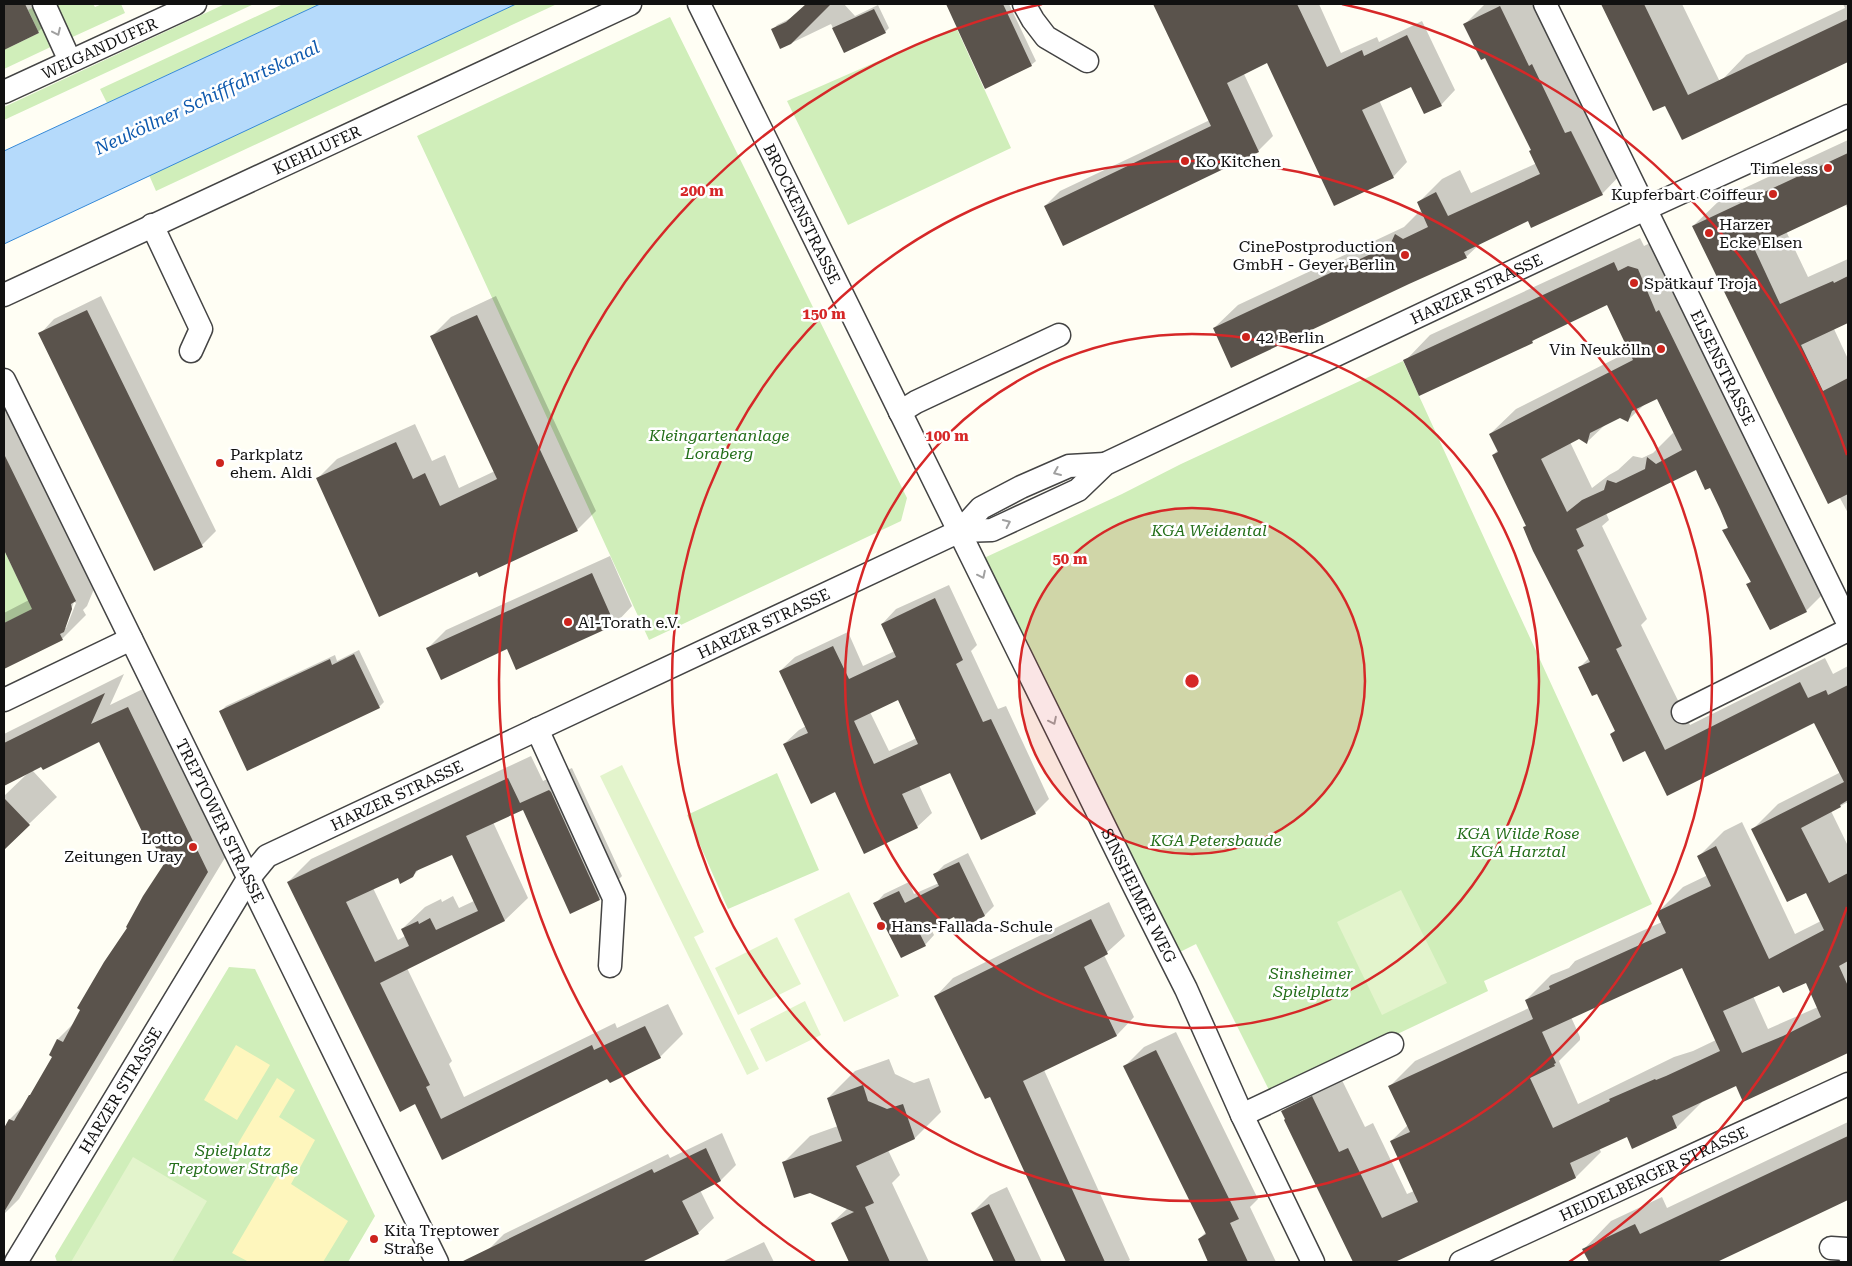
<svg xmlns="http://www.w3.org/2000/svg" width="1852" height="1266" viewBox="0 0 1852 1266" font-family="'Roboto Serif',serif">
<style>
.green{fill:#d0eeba}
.sand{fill:#fef6bd}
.pitch{fill:#e3f4cc}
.water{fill:#b5dafb;stroke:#3689d7}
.shadow{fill:#0003;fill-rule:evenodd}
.building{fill:#5a534c;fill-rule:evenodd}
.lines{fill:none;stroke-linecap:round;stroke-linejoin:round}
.minor-casing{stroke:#444;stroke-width:25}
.minor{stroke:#fff;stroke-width:22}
.oneway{stroke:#a0a0a0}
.ring{fill:none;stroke:#d62828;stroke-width:2.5}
.poi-dot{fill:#cd241d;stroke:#fff;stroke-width:2}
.labels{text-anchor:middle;stroke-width:5;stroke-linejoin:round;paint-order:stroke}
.street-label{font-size:16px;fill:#111;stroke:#fff}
.poi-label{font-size:16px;fill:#111;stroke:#fff;text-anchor:start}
.park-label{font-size:16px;font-style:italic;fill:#246f1a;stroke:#fff}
.water-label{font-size:18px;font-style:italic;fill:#0f5aae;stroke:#fff}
.centre{fill:#d62828;stroke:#fff;stroke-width:2.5}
.ring-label{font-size:15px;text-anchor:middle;font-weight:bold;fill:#d62828;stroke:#fff;stroke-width:5;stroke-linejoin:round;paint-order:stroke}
</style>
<rect width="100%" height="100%" fill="#fffef4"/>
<path class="green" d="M50 4H93L95 7 102 4H121L125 13 66 40Z
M225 4H254L4 120V107Z
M283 4H320L107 103 100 89Z
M516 4H557L156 191 149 175Z
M38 5 57 44 4 69V45L6 49 39 33 28 10Z
M670 17 907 498 901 521 649 640 466 241 417 136Z
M956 27 1011 148 848 225 787 101Z
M1403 361 1652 904 1484 981 1488 991 1271 1094 1196 944 1176 954 984 558 1122 494 1181 464Z
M4 550 34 612 19 616 4 623Z
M777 773 819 870 728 909 687 815Z
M229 967 255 969 375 1216 348 1262H57L55 1256Z"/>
<path class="sand" d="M236 1045 270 1065 237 1120 204 1100Z
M277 1078 295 1090 279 1117 315 1140 291 1184 348 1221 323 1262H249L232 1253 279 1173 236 1147Z"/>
<path class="pitch" d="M622 765 704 932 694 937 759 1069 747 1075 600 776Z
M1401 890 1447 983 1382 1015 1337 922Z
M849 892 899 996 844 1022 794 919Z
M777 937 801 984 738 1015 715 968Z
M805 1001 821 1035 766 1062 750 1029Z
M133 1157 207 1201 172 1262H71Z"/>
<path class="water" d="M320 4H516L4 244V151Z"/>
<path class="shadow" d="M4 4H53L57 13 38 32 6 47 4 42Z
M808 4H844L855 16 878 5 889 28 885 32 845 52 831 24 781 48 773 30 777 25 791 18Z
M947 4H1009L1036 61 1031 65 986 87Z
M1155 4H1319L1341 53 1377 37 1379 42 1422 21 1455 90 1441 105 1411 85 1379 100 1407 162 1393 177 1268 62 1244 74 1273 136 1258 151 1045 206 1060 191 1210 120Z
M1485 4H1533L1552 44 1625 170 1602 194 1529 219 1482 242 1466 257 1214 328 1238 305 1404 227 1420 211 1424 214 1418 203 1442 179 1460 170 1471 193 1537 163 1532 150 1485 57 1465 24Z
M1603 4H1682L1720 82 1746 55 1845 8 1843 4H1848V61L1682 138 1665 104 1654 109Z
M1848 140V210L1845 204 1786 231 1808 277 1848 259V322L1834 329 1848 359V513L1693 226 1721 199Z
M1640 238 1644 246 1654 241 1832 585 1806 611 1770 628 1748 584 1751 581 1724 531 1729 526 1710 486 1696 468 1606 513 1609 520 1602 526 1647 619 1641 625 1690 725 1825 658 1833 674 1848 666V802L1831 811 1848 846V1052L1744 1100 1736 1084 1701 1100 1702 1102 1677 1127 1628 1135 1599 1148 1601 1152 1576 1177 1392 1262H1355L1285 1120 1286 1119 1283 1111 1308 1086 1338 1072 1365 1127 1373 1123 1407 1194 1414 1191 1391 1141 1408 1125 1390 1086 1415 1061 1529 1008 1526 1000 1551 975 1569 968 1575 961 1662 922 1658 912 1683 887 1708 875 1699 856 1724 831 1742 822 1795 934 1821 921 1807 891 1753 829 1778 804 1841 772 1815 721 1667 794 1645 749 1612 734 1616 730 1597 692 1579 668 1589 658 1524 527 1527 525 1493 455 1498 450 1490 434 1516 409 1630 351 1607 304 1536 338 1532 342 1405 361 1430 335ZM1657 398 1674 432 1653 453 1642 458 1633 456 1618 470 1609 475 1592 488 1570 442 1579 437 1587 442 1606 424 1620 417 1628 420 1645 404ZM1682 966 1716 1040 1693 1051 1674 1057 1578 1104 1559 1061 1580 1040V1037L1571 1017ZM1807 981 1818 1007 1768 1029 1753 996 1779 984Z
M101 296 216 531 202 545 40 334 54 319Z
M496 296 596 511 577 530 478 571 318 478 337 459 415 424 432 461 445 455 459 488 495 471 432 336 451 317Z
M4 382 96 584 87 606 83 610 86 615 62 639 4 668V613L29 600 4 547ZM74 602 76 603 66 628H64Z
M610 556 632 606 615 624 516 668 507 647 428 648 446 630Z
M949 585 977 645 971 651 998 709 1006 706 1049 799 1035 813 951 771 919 785 932 813 917 827 836 791 784 744 799 730 806 726 780 671 795 657 848 632 863 666 895 651 882 624 896 609ZM898 698 917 738 889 751 870 712Z
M359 650 384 702 379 707 221 711 226 706 335 655 337 661Z
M124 674 110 705 149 686 229 851 19 1199 4 1214V1141L6 1136 4 1135V1131L10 1119 25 1104 54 1057 50 1055 58 1039 74 1023 165 864 100 741 32 770 57 797 4 848V796L28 773 4 785V734Z
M531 756 543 781 572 768 622 876 599 899 523 808 493 822 528 898 505 920 407 968 452 1061 449 1064 464 1097 615 1023 617 1028 668 1004 683 1034 660 1057 608 1077 443 1158 416 1103 288 882 311 859ZM452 853 474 901 459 908 453 896 442 902 441 899 425 907 402 929 405 936 398 940 373 888 398 876H413L421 867Z
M968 853 994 906 985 915H955L930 927 934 935 925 945 875 904 884 894 909 882 914 894 939 883 935 874 944 865Z
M1109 902 1125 936 1104 955 1134 1017 1117 1035 1044 1070 1130 1260 1127 1262H1067L991 1095 936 996 953 978Z
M1176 1032 1258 1199 1250 1207 1276 1262H1210L1199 1239 1206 1232 1125 1066 1144 1047Z
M889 1059 895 1074 914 1083 929 1078 941 1112 915 1138 888 1150 900 1175 892 1183 929 1262H850L832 1223 848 1208 783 1163 810 1136 838 1126 828 1098 855 1071Z
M1848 1122V1199L1714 1262H1590L1584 1249 1611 1221 1662 1197 1667 1208Z
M722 1133 736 1165 721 1180 700 1190 714 1218 698 1233 640 1262H494L488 1250 504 1234 668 1154 670 1158Z
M1007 1187 1042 1262H995L972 1213 990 1195Z
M764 1242 774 1262H722Z"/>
<path class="building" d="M4 4H25L39 33 4 50Z
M806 4H831L791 44 780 49 771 29 786 22Z
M946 4H1003L1032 66 985 89Z
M1153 4H1297L1327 67 1362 50 1364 56 1407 35 1442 106 1424 114 1411 87 1362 110 1394 178 1334 206 1267 63 1227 83 1259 152 1063 246 1044 206 1211 126Z
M1601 4H1644L1688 95 1848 19V62L1682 140 1665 106 1653 111Z
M1500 6 1529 66 1532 64 1565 133 1571 131 1603 195 1531 228 1528 221 1464 252 1467 258 1409 284 1231 368 1213 328 1390 245 1395 234 1403 239 1428 227 1417 202 1436 192 1448 216 1540 174 1529 151 1531 150 1485 58 1481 60 1463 24Z
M874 9 886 33 844 53 832 28Z
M1848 153V204L1754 248 1780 304 1833 281 1834 283 1848 276V323L1801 345 1823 391 1848 378V494L1828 504 1692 226Z
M1614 262 1618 271 1628 266 1638 269 1656 312 1659 310 1807 612 1770 630 1746 584 1751 582 1722 530 1728 528 1720 509 1710 488 1705 490 1696 470 1576 529 1584 546 1577 550 1622 646 1616 649 1665 750 1800 682 1808 698 1826 690 1828 695 1848 685V800L1840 805 1841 807 1801 828 1829 883 1848 873V961L1839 966 1848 986V1053L1743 1102 1736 1086 1672 1116 1677 1128 1632 1149 1627 1137 1570 1163 1576 1178 1395 1262H1353L1284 1120 1285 1119 1281 1111 1312 1096 1339 1152 1348 1148 1382 1218 1418 1202 1390 1141 1410 1132 1388 1086 1533 1019 1525 1000 1550 989 1549 986 1666 933 1656 912 1711 886 1697 856 1716 846 1769 959 1824 930 1806 893 1787 902 1751 829 1844 782 1814 723 1667 796 1645 751 1623 762 1610 734 1615 731 1597 694 1592 696 1578 667 1590 662 1533 551 1523 527 1526 526 1492 455 1498 452 1489 434 1633 360 1607 305 1532 341 1533 343 1419 396 1403 360ZM1657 399 1682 450 1656 464 1647 457 1645 469 1616 483 1607 480 1604 490 1582 500 1567 512 1541 459 1579 439 1587 444 1590 433 1620 418 1628 422 1632 411ZM1682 968 1720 1051 1666 1076 1656 1080 1655 1079 1609 1099 1610 1101 1553 1128 1530 1078 1555 1066 1554 1064 1556 1063 1542 1032ZM1806 983 1821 1017 1783 1036 1742 1053 1723 1011 1779 986 1783 993Z
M87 310 203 547 154 571 38 333Z
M477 315 578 531 479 577 477 572 379 617 316 478 396 442 413 479 425 473 440 506 497 479 430 336Z
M4 454 76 601 71 604 72 609 64 632 60 634 63 640 4 669V623L32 609 4 550Z
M592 573 615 625 516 670 507 649 441 680 426 648Z
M935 598 963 660 956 664 983 722 991 719 1036 814 981 840 950 773 902 794 918 828 864 854 835 792 811 804 783 744 808 733 779 671 833 646 849 679 896 657 881 624ZM898 700 918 744 874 764 854 721Z
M354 654 380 708 247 771 219 711 330 659 332 665Z
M105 693 91 724 128 707 208 872 4 1212V1128L9 1119 14 1121 29 1095H30L52 1057 49 1055 57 1039 63 1042 80 1010 77 1008 104 962 127 928 126 927 143 896 164 864 152 840 147 842 99 742 43 770 41 767 4 786V743Z
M508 778 520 803 549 790 551 792 600 900 570 914 523 810 466 836 505 921 380 983 430 1085 426 1087 441 1119 592 1045 594 1050 645 1026 661 1058 610 1083 607 1079 442 1160 415 1104 400 1112 287 882ZM452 855 478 911 436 930 430 918 419 924 418 921 401 929 409 946 375 962 346 902 398 878 400 884 413 877 416 871Z
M4 798 30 825 4 850Z
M959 862 985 916 960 929 954 917 920 934 926 946 901 958 873 903 899 891 905 903 939 886 933 874Z
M1091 919 1108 954 1084 967 1117 1036 1023 1081 1105 1262H1066L990 1097 985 1099 934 996Z
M1156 1050 1239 1219 1230 1223 1248 1262H1208L1198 1239 1206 1234 1123 1066Z
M863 1085 868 1101 887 1109 903 1104 915 1139 856 1166 874 1203 865 1207 890 1262H849L831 1223 854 1212 810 1193 794 1198 782 1162 842 1141 827 1098Z
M1848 1136V1200L1717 1262H1589L1582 1249 1635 1224 1640 1234Z
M706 1148 721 1181 682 1201 699 1234 642 1262H461L652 1169 654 1173Z
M989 1204 1016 1262H994L971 1213Z"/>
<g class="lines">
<defs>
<g id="minor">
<path d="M44 4 70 61"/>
<path id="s1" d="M699 4 1135 888 1186 989 1242 1115 1313 1262"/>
<path d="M1024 4 1033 20 1046 37 1087 61"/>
<path id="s2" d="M1545 4 1848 623"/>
<path id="s3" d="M4 92 195 4"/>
<path d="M152 225 201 329 191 351"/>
<path id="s4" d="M4 295 630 4"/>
<path id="s5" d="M4 380 437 1262"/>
<path d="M900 412 916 402 1059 335"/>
<path id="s6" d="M960 531 992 530 1078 490 1105 464 1645 209 1848 116"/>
<path d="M4 700 131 639"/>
<path d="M1683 712 1848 630"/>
<path d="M537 729 614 898 610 966"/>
<path d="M1242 1115 1392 1044"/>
<path d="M1831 1248 1846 1249 1848 1253"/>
<path id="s7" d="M16 1262 248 879 267 856 960 531 981 508 1021 487 1069 466 1105 464"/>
<path id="s8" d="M1461 1262 1848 1084"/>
</g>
</defs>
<use href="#minor" class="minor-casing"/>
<use href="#minor" class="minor"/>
</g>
<defs><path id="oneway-chevron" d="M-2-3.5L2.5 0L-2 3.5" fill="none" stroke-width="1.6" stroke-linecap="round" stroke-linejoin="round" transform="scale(1.25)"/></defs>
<g class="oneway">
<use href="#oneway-chevron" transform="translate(57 32) rotate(65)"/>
<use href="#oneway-chevron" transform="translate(1057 472) rotate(157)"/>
<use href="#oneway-chevron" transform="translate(1007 523) rotate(-25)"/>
<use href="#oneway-chevron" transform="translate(982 575) rotate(64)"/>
<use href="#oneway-chevron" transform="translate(1053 721) rotate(64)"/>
</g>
<circle cx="1192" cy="681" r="173" fill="#d62828" fill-opacity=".12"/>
<g class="ring">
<circle cx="1192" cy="681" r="173"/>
<circle cx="1192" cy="681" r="347"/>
<circle cx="1192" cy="681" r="520"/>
<path d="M1847 907A693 693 0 0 1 1569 1262M815 1262A693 693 0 0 1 1042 4M1342 4A693 693 0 0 1 1847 455"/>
</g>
<g class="poi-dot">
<circle cx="1185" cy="161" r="5"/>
<circle cx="1828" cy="168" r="5"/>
<circle cx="1773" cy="194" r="5"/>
<circle cx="1709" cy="233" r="5"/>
<circle cx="1405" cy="255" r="5"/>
<circle cx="1634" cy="283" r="5"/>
<circle cx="1246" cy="337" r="5"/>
<circle cx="1661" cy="349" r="5"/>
<circle cx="220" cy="463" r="5"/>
<circle cx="568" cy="622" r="5"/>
<circle cx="193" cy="847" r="5"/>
<circle cx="881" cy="926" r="5"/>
<circle cx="374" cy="1239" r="5"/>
</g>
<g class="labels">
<g class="street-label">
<text dy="6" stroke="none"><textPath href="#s3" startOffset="105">WEIGANDUFER</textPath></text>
<text dy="6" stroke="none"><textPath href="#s4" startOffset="345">KIEHLUFER</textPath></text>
<text dy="6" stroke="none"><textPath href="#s1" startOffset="234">BROCKENSTRASSE</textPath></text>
<text dy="6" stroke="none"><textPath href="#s6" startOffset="575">HARZER STRASSE</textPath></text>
<text dy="6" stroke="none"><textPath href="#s2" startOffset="405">ELSENSTRASSE</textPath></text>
<text dy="6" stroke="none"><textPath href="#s7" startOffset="1026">HARZER STRASSE</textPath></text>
<text dy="6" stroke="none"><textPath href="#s7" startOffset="621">HARZER STRASSE</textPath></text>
<text dy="6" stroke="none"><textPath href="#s5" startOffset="491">TREPTOWER STRASSE</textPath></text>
<text dy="6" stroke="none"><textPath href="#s1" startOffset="994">SINSHEIMER WEG</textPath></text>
<text dy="6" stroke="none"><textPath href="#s7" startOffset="201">HARZER STRASSE</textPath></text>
<text dy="6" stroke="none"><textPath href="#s8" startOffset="212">HEIDELBERGER STRASSE</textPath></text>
</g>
<g class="poi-label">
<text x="1195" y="167">Ko Kitchen</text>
<text x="1818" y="174" text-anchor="end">Timeless</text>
<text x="1763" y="200" text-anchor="end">Kupferbart Coiffeur</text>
<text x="1719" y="230">Harzer<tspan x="1719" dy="18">Ecke Elsen</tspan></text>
<text x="1395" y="252" text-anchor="end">CinePostproduction<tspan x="1395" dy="18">GmbH - Geyer Berlin</tspan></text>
<text x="1644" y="289">Spätkauf Troja</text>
<text x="1256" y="343">42 Berlin</text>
<text x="1651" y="355" text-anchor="end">Vin Neukölln</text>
<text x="230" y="460">Parkplatz<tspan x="230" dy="18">ehem. Aldi</tspan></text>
<text x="578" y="628">Al-Torath e.V.</text>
<text x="183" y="844" text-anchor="end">Lotto<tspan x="183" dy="18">Zeitungen Uray</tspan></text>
<text x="891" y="932">Hans-Fallada-Schule</text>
<text x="384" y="1236">Kita Treptower<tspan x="384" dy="18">Straße</tspan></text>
</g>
<g class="park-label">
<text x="719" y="441">Kleingartenanlage<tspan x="719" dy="18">Loraberg</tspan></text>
<text x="1209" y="536">KGA Weidental</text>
<text x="1518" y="839">KGA Wilde Rose<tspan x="1518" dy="18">KGA Harztal</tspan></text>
<text x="1216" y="846">KGA Petersbaude</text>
<text x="1311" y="979">Sinsheimer<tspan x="1311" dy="18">Spielplatz</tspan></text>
<text x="233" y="1156">Spielplatz<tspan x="233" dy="18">Treptower Straße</tspan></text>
</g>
<g class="water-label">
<text transform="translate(207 98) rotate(-25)" y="6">Neuköllner Schifffahrtskanal</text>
</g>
</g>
<circle cx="1192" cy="681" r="8" class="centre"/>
<g class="ring-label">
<text x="702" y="196">200 m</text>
<text x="824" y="319">150 m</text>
<text x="947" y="441">100 m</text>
<text x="1070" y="564">50 m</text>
</g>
<rect width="1852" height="1266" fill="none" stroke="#111111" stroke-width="10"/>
</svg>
